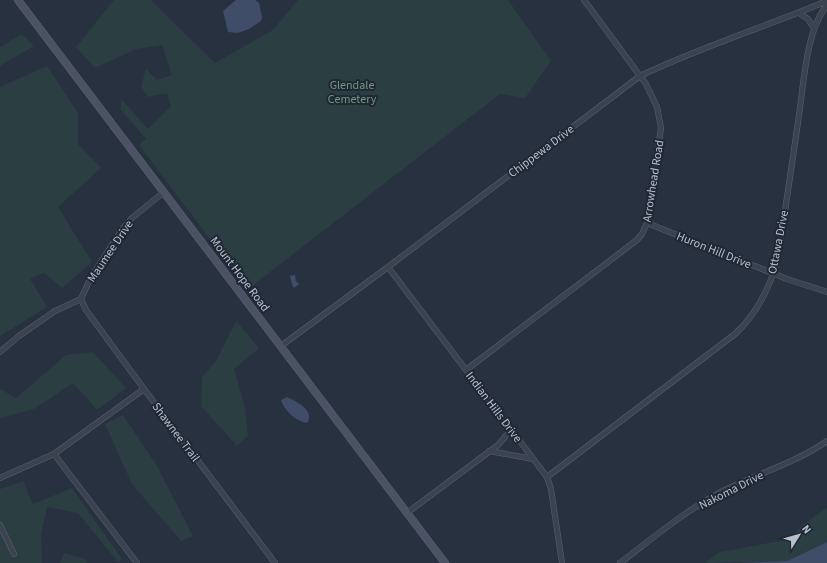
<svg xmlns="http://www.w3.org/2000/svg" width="827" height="563" viewBox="0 0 827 563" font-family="'Source Sans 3',sans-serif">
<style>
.green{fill:#2b3f42}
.water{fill:#3f4d68}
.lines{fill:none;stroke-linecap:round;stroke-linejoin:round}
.street-casing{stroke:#59616e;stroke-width:6}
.secondary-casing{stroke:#59616e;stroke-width:8}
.street{stroke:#3c4350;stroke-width:5}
.secondary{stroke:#4a5263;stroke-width:7}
.labels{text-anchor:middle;stroke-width:4;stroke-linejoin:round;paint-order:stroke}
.park-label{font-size:12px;fill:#719a7d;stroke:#202836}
.street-label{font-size:12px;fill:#b8becb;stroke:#202836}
</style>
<rect width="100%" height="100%" fill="#283140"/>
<path class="green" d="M114 0H151L215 63 273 30 298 0H508L551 61 525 98 500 94 248 289 139 145 146 139 121 110V99L148 129 171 106 167 93 148 97 141 87 146 69 157 80 172 75 162 45 136 49 95 68 76 47Z
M22 34 34 46 0 66V47Z
M47 66 78 113V144L101 168 58 207 92 262 62 288 44 273 30 279 47 307 0 336V87Z
M236 321 259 348 234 369 245 408 248 436 237 446 201 406 202 377 216 361Z
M93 352 126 388 97 410 73 383 34 409 0 418V389L16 398 66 355Z
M123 415 157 466 193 536 181 541 132 484 105 424Z
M23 481 33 504 72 488 122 559 118 562 78 513 47 507 41 534 42 563H0V489Z
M827 508V542L787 561 705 563 720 552 786 540 816 515Z
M64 553 85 559 87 563H60Z"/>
<path class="water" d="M236 0H255L259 3 262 17 261 21 249 29 238 33 228 32 223 11Z
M295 275 296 281 299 284 294 288 292 284 290 276Z
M287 397C295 401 316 410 307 423 296 421 284 411 281 400Z
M827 542V563H738L787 561Z"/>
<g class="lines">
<defs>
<path id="street" d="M799 13 808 19 814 28
M647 223 787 279 827 292
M388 267 547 477 551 489 562 563
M81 299 86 310 144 389 275 563
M281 346 388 267 640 76C701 47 765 27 827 1
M0 352 19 336 55 311 81 299 90 279 121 231 132 218 164 192
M466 370 637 240 642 234 647 223 661 128 657 107 646 84 584 0
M489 451 533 459
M54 454 137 563
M547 477 735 334C756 315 769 289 777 262 785 213 792 164 799 115 804 82 806 31 827 5
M0 478 54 454 144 389
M407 513 498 445 511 430
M0 525 14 554
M620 563C653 538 686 510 723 491 757 474 795 463 827 441"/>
<path id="secondary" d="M18 0 445 563"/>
</defs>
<use href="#street" class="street-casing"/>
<use href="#secondary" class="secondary-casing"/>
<use href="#street" class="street"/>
<use href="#secondary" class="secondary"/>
</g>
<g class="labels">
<g class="park-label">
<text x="352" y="89">Glendale<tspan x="352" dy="14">Cemetery</tspan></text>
</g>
<g class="street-label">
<text transform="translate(541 151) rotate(-37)" y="4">Chippewa Drive</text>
<text transform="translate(653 181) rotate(-81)" y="4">Arrowhead Road</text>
<text transform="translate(778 242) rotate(-79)" y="4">Ottawa Drive</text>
<text transform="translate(714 250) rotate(22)" y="4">Huron Hill Drive</text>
<text transform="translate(110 251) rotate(-56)" y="4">Maumee Drive</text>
<text transform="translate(240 274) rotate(53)" y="4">Mount Hope Road</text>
<text transform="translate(494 407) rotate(53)" y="4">Indian Hills Drive</text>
<text transform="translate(176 432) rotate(53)" y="4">Shawnee Trail</text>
<text transform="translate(731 490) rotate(-27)" y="4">Nakoma Drive</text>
</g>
</g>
<g transform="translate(799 535) rotate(53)" stroke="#202836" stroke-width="3" paint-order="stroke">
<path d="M0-3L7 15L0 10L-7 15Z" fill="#b8becb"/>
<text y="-6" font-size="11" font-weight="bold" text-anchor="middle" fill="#b8becb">N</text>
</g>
</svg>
